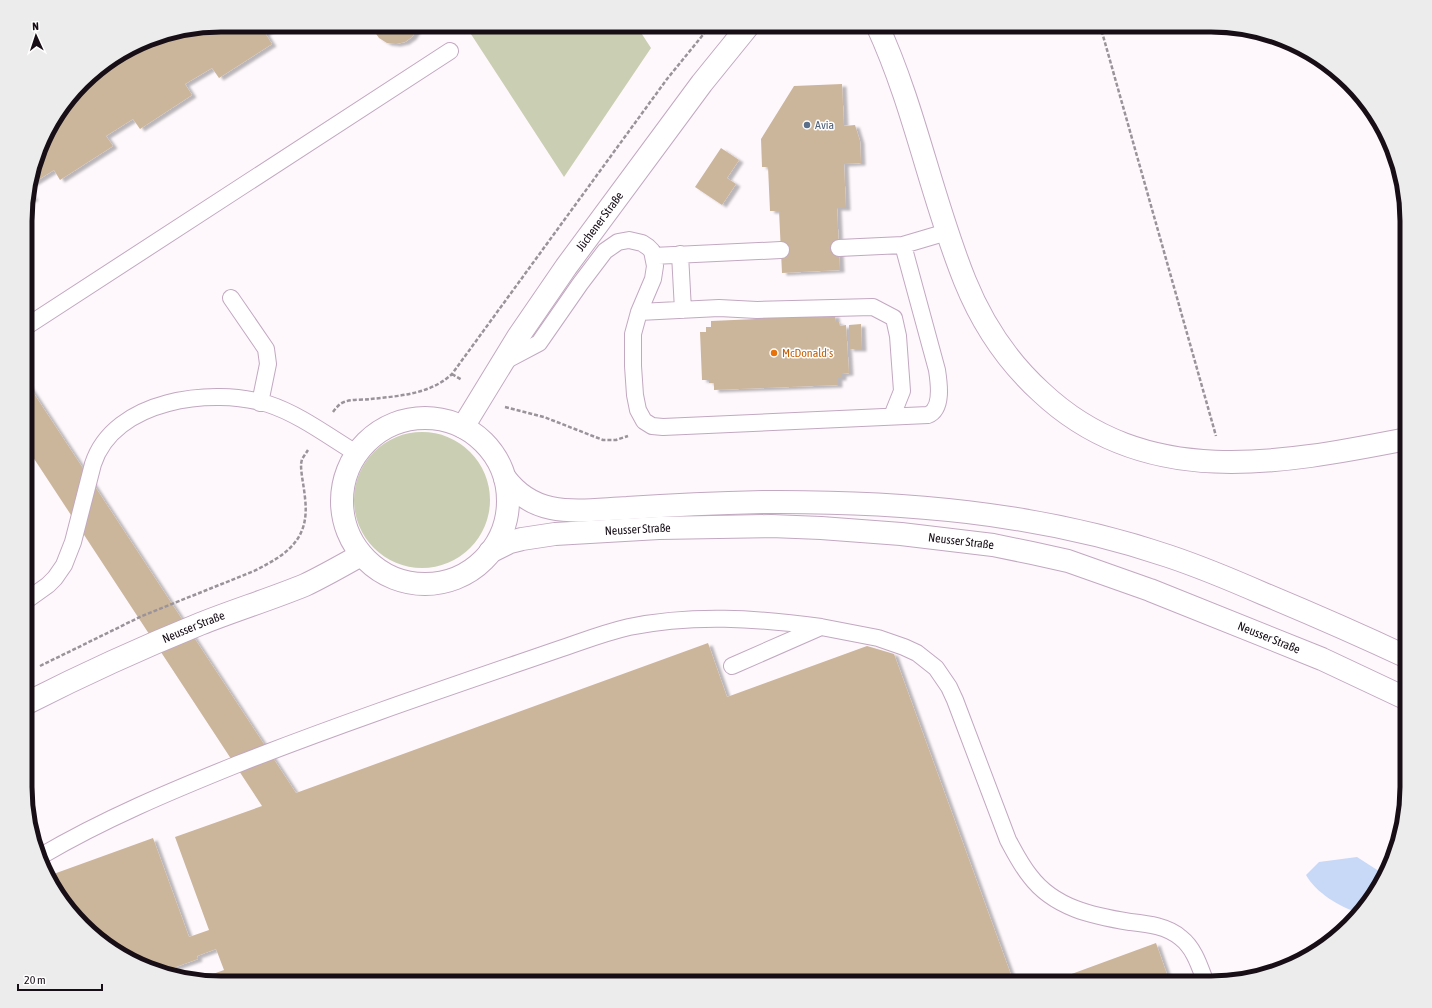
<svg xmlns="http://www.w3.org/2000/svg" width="1432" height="1008" viewBox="0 0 1432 1008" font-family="'Asap Condensed',sans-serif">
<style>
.green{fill:#caceb2}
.water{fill:#c7d9f7}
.building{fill:#ccb69b;filter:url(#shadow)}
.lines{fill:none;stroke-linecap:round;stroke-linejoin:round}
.lane-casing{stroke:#c2a8c0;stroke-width:18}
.street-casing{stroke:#c2a8c0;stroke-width:24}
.secondary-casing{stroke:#c2a8c0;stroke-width:24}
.path{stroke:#9a9399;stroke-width:2.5;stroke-dasharray:4 2;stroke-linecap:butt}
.lane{stroke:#fff;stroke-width:16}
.street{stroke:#fff;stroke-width:22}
.secondary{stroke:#fff;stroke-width:22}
.service-dot{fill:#5c6f8a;stroke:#fff;stroke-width:1.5}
.food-dot{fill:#e8710a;stroke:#fff;stroke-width:1.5}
.labels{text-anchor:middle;stroke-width:3;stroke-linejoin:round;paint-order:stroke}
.service-label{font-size:12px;fill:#4e5e75;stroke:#fff;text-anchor:start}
.street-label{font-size:12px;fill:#170e16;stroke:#fff}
.food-label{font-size:12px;fill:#c56008;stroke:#fff;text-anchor:start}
.rim{fill:none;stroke:#170e16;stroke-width:5}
</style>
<defs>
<filter id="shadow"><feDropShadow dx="4.5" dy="2.5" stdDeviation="1" flood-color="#0004"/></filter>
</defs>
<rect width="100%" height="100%" fill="#fef8fd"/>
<path class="green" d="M465 25H636L651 48 564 177Z
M354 500a68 68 0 1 1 136 0a68 68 0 1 1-136 0Z"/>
<path class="water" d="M1357 857 1385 875 1366 907 1358 913C1339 906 1316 893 1306 875L1319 862Z"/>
<path class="building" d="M221 25H277L265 33 272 44 219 78 212 68 185 84 192 95 140 129 133 119 106 136 113 146 60 180 54 170 30 185 45 134 92 74 146 40Z
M372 25H417V29L412 37 405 42 396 44 387 43 379 38 374 31Z
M842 84 844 126 855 125 860 141 861 163 844 164 846 208H837L840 270 782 273 779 211H770L768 167H762L761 139 794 86Z
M721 148 739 160 727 178 736 184 722 205 695 187Z
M28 190 34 198 27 202V195Z
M771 315V318L835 315 836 322H839L840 326 846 325 849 373 842 374V378H838V385L714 390V383H709V380H702L700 332H706V327H711V321L756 319V316Z
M861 324 862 349H849V325Z
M27 383 296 793 708 643 727 697 867 646 894 654 1014 983H208L196 980 224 970 216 949 197 956 198 959 159 973 101 942 51 885 48 876 153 838 189 937 209 930 175 837 262 806 27 448Z
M1156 943 1170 983H1047Z"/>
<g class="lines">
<defs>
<path id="lane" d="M839 248 903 245 947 232
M680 254 683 310
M653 256 781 250
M231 298 266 349 268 364 260 403
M639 312 719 308 757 310 873 307 894 318 898 336 902 391 892 416
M27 326 450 51
M503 362 539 343 580 284 605 251 618 242 629 240 642 243 648 247 652 251 655 266 653 279 639 312 633 334V366L635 395 638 410 644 421 652 426 663 427 928 415C943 409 939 383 937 370L903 245
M27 600 48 585 55 578 64 565 73 542 93 464C114 399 212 387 268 404 299 414 328 436 356 453
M732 666 821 627 878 638 904 647 917 653 936 668 949 687 955 700 1008 840C1015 853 1021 865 1030 876 1054 908 1093 916 1130 922 1148 924 1167 926 1181 938 1195 949 1200 968 1206 983
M41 856C104 819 171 791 238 764 350 720 464 682 577 643 594 637 612 631 629 627 692 614 757 618 821 627"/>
<path id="street" d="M877 25C915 107 931 197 965 281 982 323 1007 361 1041 392 1145 490 1279 464 1407 439"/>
<g id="secondary">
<circle cx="425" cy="501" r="83"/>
<path id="s1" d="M463 427 518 337 566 267 702 83 749 25"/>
<path d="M505 478C517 494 532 504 551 508 575 513 602 509 627 508 672 505 718 503 763 502 899 501 1038 512 1168 556 1201 567 1232 580 1264 594 1312 614 1360 635 1407 657"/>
<path id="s2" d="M490 552 510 542 522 539 555 534 659 528 771 526 821 528 901 534 993 545 1032 553 1068 561 1150 590 1322 659 1407 699"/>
<path id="s3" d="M27 703C84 674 141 648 200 624 235 610 271 599 305 585 324 576 343 565 361 555"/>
</g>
</defs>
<use href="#lane" class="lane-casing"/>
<use href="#street" class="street-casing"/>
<use href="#secondary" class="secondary-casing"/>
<path class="path" d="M1100 25 1216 436
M452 374 462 380
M505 407 544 417 603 440H616L628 436
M333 412C336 408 339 404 344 402 352 399 363 400 371 399 399 396 431 394 452 374L667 79 711 25
M40 666 142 616 254 571C288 554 310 539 305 498 304 486 301 475 301 464L302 459 308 450"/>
<use href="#lane" class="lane"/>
<use href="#street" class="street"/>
<use href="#secondary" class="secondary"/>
</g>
<circle class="service-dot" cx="807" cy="125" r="4"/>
<circle class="food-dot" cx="774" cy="353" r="4"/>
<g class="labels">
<g class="service-label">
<text x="815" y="129">Avia</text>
</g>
<g class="street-label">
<text dy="4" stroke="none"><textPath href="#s1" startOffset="247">Jüchener Straße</textPath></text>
<text dy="4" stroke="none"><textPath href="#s2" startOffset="151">Neusser Straße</textPath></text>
<text dy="4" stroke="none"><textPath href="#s2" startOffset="475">Neusser Straße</textPath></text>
<text dy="4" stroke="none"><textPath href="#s3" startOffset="183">Neusser Straße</textPath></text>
<text dy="4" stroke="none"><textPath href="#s2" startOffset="799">Neusser Straße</textPath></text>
</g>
<g class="food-label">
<text x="782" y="357">McDonald's</text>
</g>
</g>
<path d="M0 0H1432V1008H0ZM221 32H1211A189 189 0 0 1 1400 221V787A189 189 0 0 1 1211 976H221A189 189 0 0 1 32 787V221A189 189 0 0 1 221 32Z" fill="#ececec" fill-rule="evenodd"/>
<path class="rim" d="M221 32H1211A189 189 0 0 1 1400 221V787A189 189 0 0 1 1211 976H221A189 189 0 0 1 32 787V221A189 189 0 0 1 221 32Z"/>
<g transform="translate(36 36) rotate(357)" stroke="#ffffff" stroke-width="3" paint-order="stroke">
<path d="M0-3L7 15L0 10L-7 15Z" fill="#170e16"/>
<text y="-6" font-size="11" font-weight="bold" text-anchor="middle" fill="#170e16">N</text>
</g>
<path d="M18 984v6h84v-6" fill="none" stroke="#170e16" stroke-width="2"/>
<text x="24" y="984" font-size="12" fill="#170e16" stroke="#ffffff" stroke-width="3" paint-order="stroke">20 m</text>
</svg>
